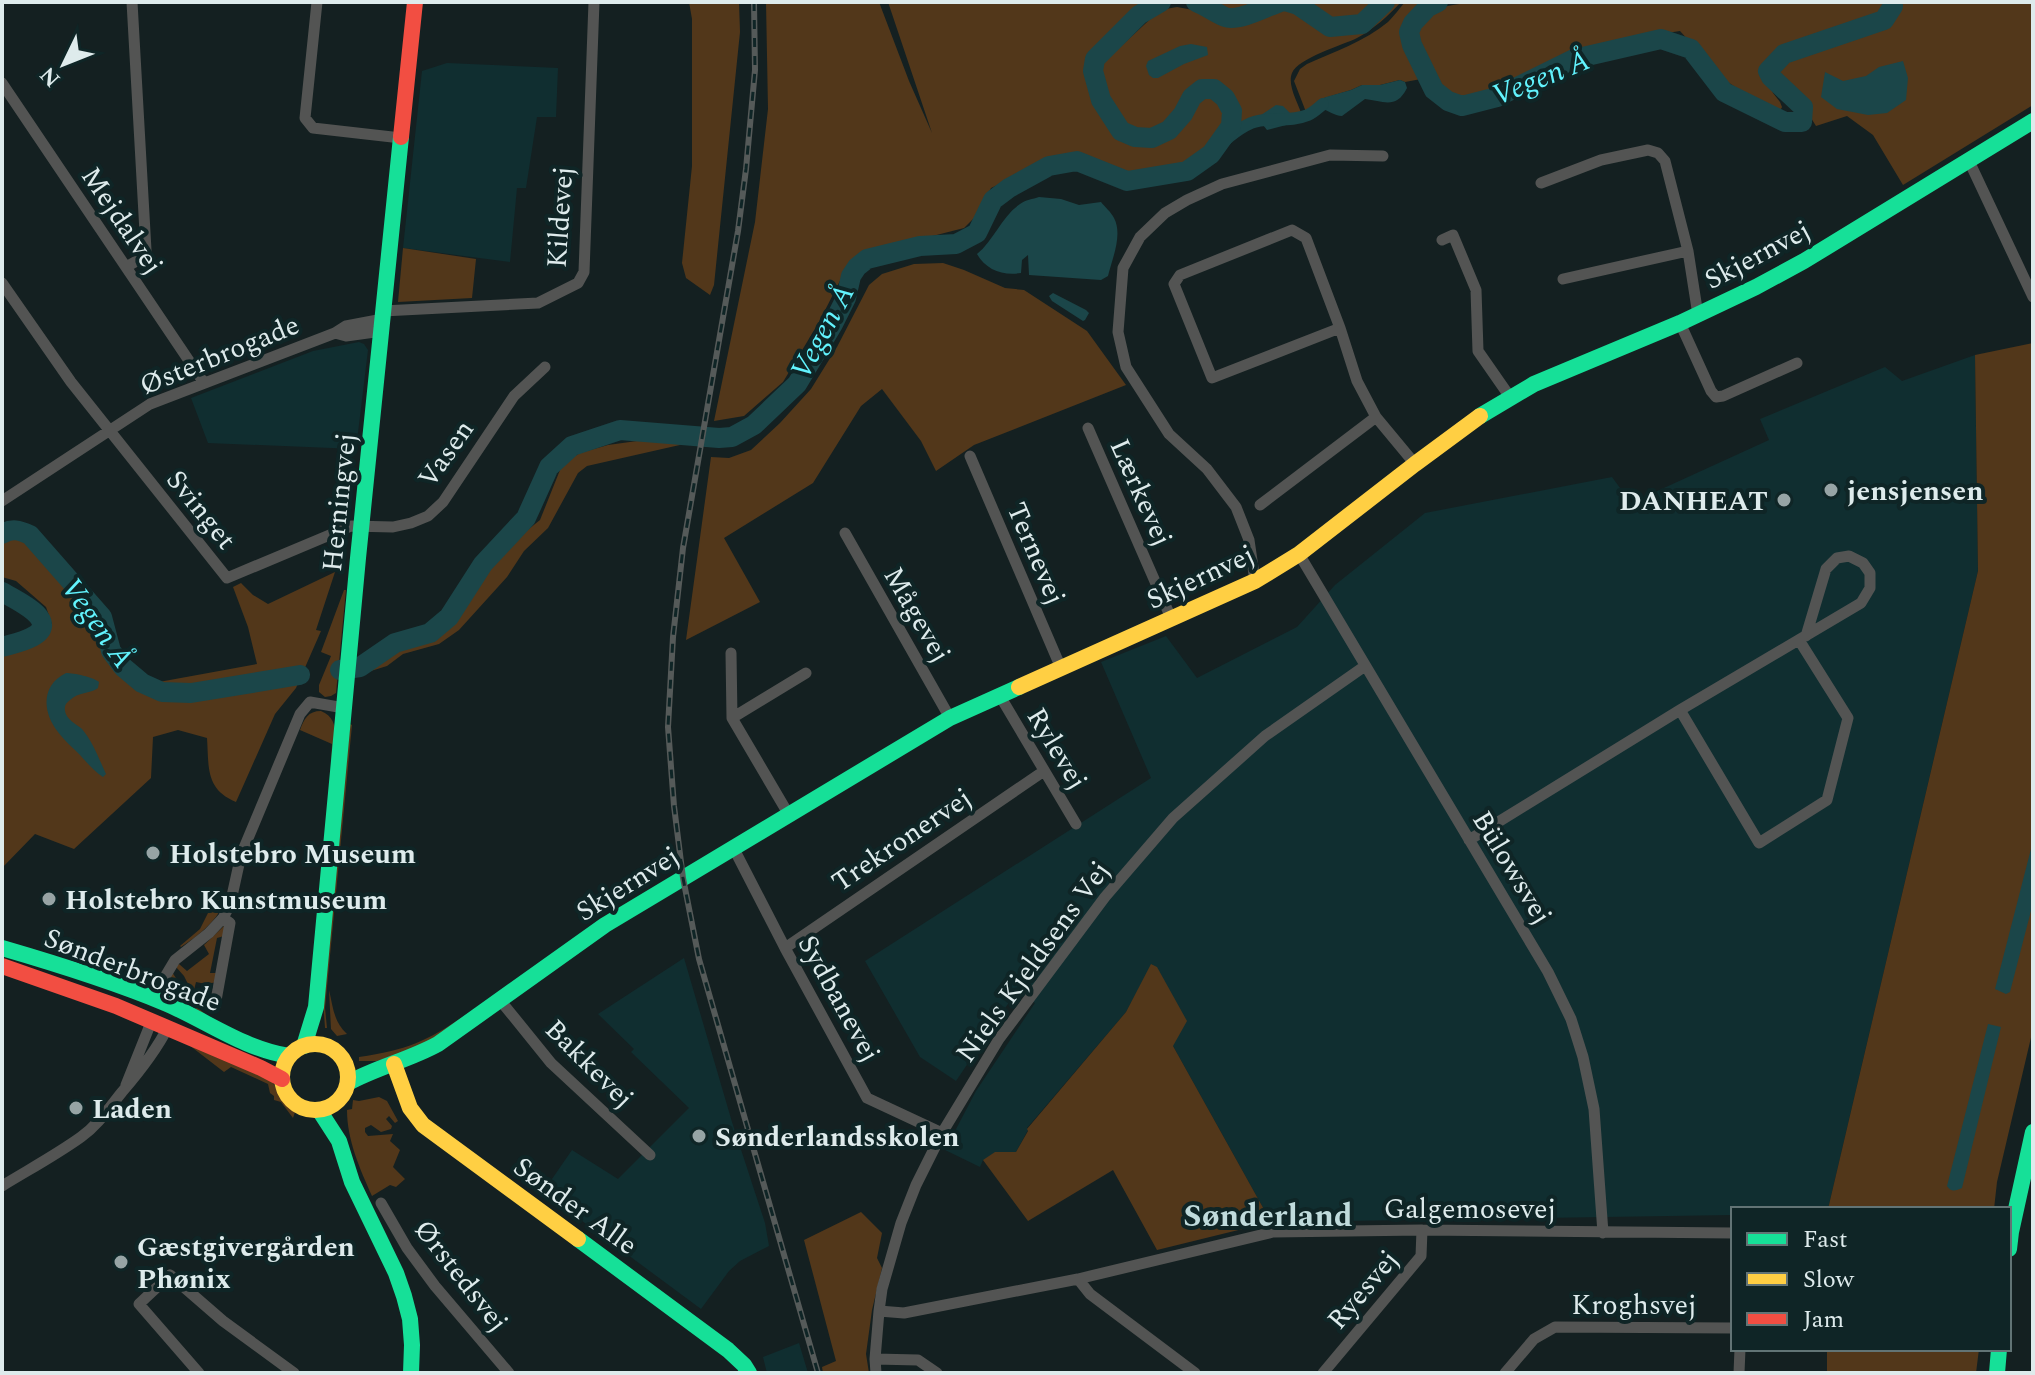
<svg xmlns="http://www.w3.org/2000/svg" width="2035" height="1375" viewBox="0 0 2035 1375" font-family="Spectral,serif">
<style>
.built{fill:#102e30}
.green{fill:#52371a}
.water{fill:#1b4649}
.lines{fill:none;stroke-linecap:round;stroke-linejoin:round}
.canal{stroke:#1b4649;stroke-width:12}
.river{stroke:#1b4649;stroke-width:20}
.street{stroke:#535453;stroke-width:11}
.fast{stroke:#16e098;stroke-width:16}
.slow{stroke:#ffcf43;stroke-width:16}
.jam{stroke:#f24e42;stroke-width:16}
.rail-casing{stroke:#555a59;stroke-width:6}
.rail{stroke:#0f2526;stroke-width:3;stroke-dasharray:9;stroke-linecap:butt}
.poi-dot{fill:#97a4a5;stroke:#0f2526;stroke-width:3}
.labels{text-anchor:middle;stroke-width:8;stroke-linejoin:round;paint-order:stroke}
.street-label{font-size:28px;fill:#deebec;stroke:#0f2526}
.poi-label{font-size:28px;font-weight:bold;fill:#deebec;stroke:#0f2526;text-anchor:start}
.water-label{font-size:30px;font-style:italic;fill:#62f4fe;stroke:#0f2526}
.quarter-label{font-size:32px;font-weight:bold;fill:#c0dbdc;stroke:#0f2526}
</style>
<rect width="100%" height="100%" fill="#142021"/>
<path class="built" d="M447 63 558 68 556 117H537L526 188H517L510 262 403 248 422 71Z
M359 342 364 344 368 350 356 449 208 443 191 398 313 351Z
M1975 355 1978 571 1828 1209H1733V1215L1271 1222 1173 1046 1152 964 1126 1012 1027 1128 1028 1130 1016 1152 983 1160 980 1167 945 1150 976 1091 1035 1003 1016 992 956 1081 920 1057 865 961 1151 778 1101 662 1166 636 1197 678 1297 627 1335 585 1425 513 1612 477 1631 503 1769 440 1760 419 1885 367 1902 381Z
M684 958 732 1122 765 1223 769 1246 740 1261 729 1271 701 1309 543 1192 572 1150 618 1179 689 1108 631 1052 634 1049 598 1014Z
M799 1343 808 1373H767L763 1357Z"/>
<path class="green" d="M689 2H739L740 32 714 285 710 295 686 278 682 263 692 166V19Z
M766 2H879L909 81 932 133 888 2H1153C1135 10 1092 43 1087 63 1085 73 1091 83 1095 92 1098 101 1100 113 1106 121 1117 137 1146 150 1165 140 1180 133 1192 112 1202 99 1214 98 1220 100 1226 111L1225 119 1210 145 1185 165 1130 175 1081 154 1067 153 991 188 976 216 964 228 862 254 854 259 844 273 819 322 783 382 744 416 714 421 755 222 768 109Z
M1213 2H1268L1243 11 1234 12Z
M1300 2H1378C1350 33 1331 21 1300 2Z
M1392 2H1401C1388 16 1374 29 1357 38 1343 45 1298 58 1292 73 1287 85 1298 103 1302 115L1291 118 1292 115H1261L1259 120 1251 121 1231 135C1243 105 1241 103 1216 81L1203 82 1189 88C1183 104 1172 132 1151 133 1145 134 1137 132 1131 131 1115 114 1100 88 1103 63L1160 10 1177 7 1204 12 1230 26 1242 24 1281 9 1291 8 1330 33 1347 35 1360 32 1387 12Z
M1405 2H1426C1389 27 1406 47 1421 79L1405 82 1400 80 1380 85H1362L1351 90 1321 99 1309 113 1306 112 1294 81 1300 69 1307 64C1334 52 1365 41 1388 22 1394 16 1399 9 1405 2Z
M1471 2H2033V105L1903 185 1873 135 1847 116 1816 126 1803 105 1771 77 1776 52 1762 69 1773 93 1780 102 1782 107 1779 113 1771 112 1725 80 1680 31 1660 34 1570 57 1488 94 1469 97 1457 95 1443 88 1432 74 1413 35C1428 6 1442 7 1471 2Z
M403 248 476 259 472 298 398 302Z
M943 263 964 270 1005 288 1024 290 1087 331 1126 385 974 445 936 471 921 441 882 389 861 406 813 483 724 538 760 602 686 640 711 457 729 458 751 450 780 423 811 389 837 347 869 285 882 274 914 264Z
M2033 343V1029L1997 1182 1994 1209H1828L1978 571 1975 355Z
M637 441 693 442 587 466 578 473 548 528 524 551 507 577 459 630 439 644 403 654 387 666 358 675 366 670 377 666 389 654 403 647 435 639 457 621 491 563 499 553 540 520 560 470 565 462 580 453 608 445Z
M9 537 25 540 95 615 119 671 137 686 257 664 248 627 233 587 241 583 253 595 268 604 335 572 316 630 321 631 296 688 275 714 236 802C205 789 209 767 207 738L178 730 153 737 151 778 74 849 35 834 2 868V656L44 639 52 624 46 607 16 581 2 577V542Z
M344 590H346L336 693 331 696 325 697 319 692V685L331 656 321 652Z
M321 711C343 720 334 746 332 765H331L332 744 300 730C304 719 308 711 321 711Z
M350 724 352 725 327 987 325 1008 327 1028H325L323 1000Z
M215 899 224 903C215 923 199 935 181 947L180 946 200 929Z
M225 925 224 936 217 938 210 973H217V982L206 984 196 982 193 994 184 976 176 967 179 964 187 971 209 954 204 945Z
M1151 964 1157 967 1187 1021 1173 1046 1271 1222 1157 1250 1113 1170 1028 1221 983 1160 995 1152H1016L1028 1131 1027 1129 1126 1012Z
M172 972 191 1001 208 1017H205L192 1005 171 995 166 986Z
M329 990C333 1006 333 1021 347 1034L337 1036 331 1029Z
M467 1014 427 1044 377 1061H359V1057C408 1050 427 1041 467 1014Z
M189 1045 267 1076C278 1087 281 1102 295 1112L293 1118 281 1102 274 1100V1096L270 1093 268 1084 231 1067 224 1072Z
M379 1097 387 1101 398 1121 395 1123 389 1116 386 1119 392 1126 391 1129 381 1132 371 1125 365 1128V1132L368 1136 393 1134 390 1141 400 1150 393 1167 405 1179 396 1187 390 1185 372 1196C360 1169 347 1140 347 1110L352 1109 353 1100 359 1101Z
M861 1212 882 1233 877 1258 882 1268 872 1310 866 1354 869 1373H823L822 1367 836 1361 804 1240Z
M1827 1349H1979L1976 1373H1827Z"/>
<path class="water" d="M1191 44 1207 47 1208 55 1184 64 1158 78H1153L1149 75 1146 66 1148 61 1180 46Z
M1903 61 1908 78 1906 100 1887 113 1868 115 1837 109 1821 97 1825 72 1843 81 1866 76 1879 67Z
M1400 80 1405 82 1407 88C1396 110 1383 101 1365 99L1342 116C1334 116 1329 110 1321 109L1312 116 1309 113 1321 99 1326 97 1351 90 1362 85H1380Z
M1276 105 1283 106 1292 115 1290 124 1267 130 1259 120 1261 115Z
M1039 197 1061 199 1079 205 1101 202C1105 207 1111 212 1114 218 1123 235 1112 259 1108 276L1101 280 1029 275 1028 255 1022 260 1021 273C1003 276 986 270 977 254 994 240 1002 216 1020 204 1025 200 1033 199 1039 197Z
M1053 293 1086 310 1089 313 1085 320 1083 321 1052 301 1049 296Z
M66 673C74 673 93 677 99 682L98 688C90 694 78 692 70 700 66 703 64 706 65 711 66 719 76 724 82 729 93 742 99 759 106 774L103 777C94 771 87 763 80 755 73 748 64 740 58 732 42 712 41 685 66 673Z
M2033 841V903L2010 992 2006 994 1995 989Z
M1988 1024 2001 1027 1962 1188C1955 1191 1951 1192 1947 1186Z"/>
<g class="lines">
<path class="canal" d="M1211 154C1221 143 1237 129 1251 123 1269 116 1289 123 1308 115 1313 113 1318 108 1323 104"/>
<path class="river" d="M1196 2C1206 6 1214 12 1225 17 1238 22 1266 7 1280 2
M1288 2 1298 5 1330 27 1362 24 1385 2
M1438 2 1428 7 1413 23 1409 32 1412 45 1434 90 1448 101 1462 106 1497 97 1574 59 1661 39 1691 49 1724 92 1785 122H1802L1803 107 1771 77 1768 71 1784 54 1884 20 1893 6 1892 2
M2 534C12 528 19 530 30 535L102 617 111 651 123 667 142 683 162 692 191 693 300 675
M2 592C14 599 63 621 32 637 23 642 12 644 2 647
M340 670 360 667 395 643 430 633 449 617 483 564 526 518 549 467 572 446 620 430 719 438 732 437 754 425 797 384 833 324 846 298 851 276 857 267 867 259 920 246 956 244 977 233 993 200 1009 188 1049 166 1077 161 1127 181 1187 171 1211 154 1231 126 1232 111 1225 98 1214 89H1202L1192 97 1183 114 1169 130 1152 138 1135 137 1121 131 1101 100 1093 71 1095 59 1139 15 1161 2"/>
<path class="street" d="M317 2 305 118 313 128 401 138
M2 83 204 383
M1969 161 2033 297
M1541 183 1601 160 1648 150 1658 153 1665 161 1688 251 1698 315
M1442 240 1453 235 1476 290 1478 351 1510 397
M126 267 142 258 146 250 132 2
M1563 279 1688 251
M2 283 71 382 227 578 351 526 393 527 411 523 428 516 443 502 514 396 545 367
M383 311 538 303 578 283 584 272 594 2
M1680 323 1711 391 1716 397 1723 396 1797 363
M1340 328 1306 238 1292 230 1180 275 1174 284 1212 378 1340 328 1357 381 1376 417 1415 464
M335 333 346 336 382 331
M1088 428 1171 618
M970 456 1061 668
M2 501 150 404 335 333 346 326 383 319
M1260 505 1376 417
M845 533 950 718
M1299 554 1548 972 1571 1019 1583 1057 1594 1109 1603 1233
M1255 581 1249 540 1236 507 1207 469 1169 434 1126 367 1118 332 1123 268 1140 237 1165 213 1187 200 1222 184 1330 155 1383 156
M731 653 732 718 789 815
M1000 696 1076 824
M1680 710 1759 843 1827 800 1848 718 1799 640
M732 718 806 673
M1469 840 1680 710 1861 603 1870 588V573L1863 563 1849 556 1837 558 1826 569 1806 636
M733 847 785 948 867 1098 942 1133
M785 948 1044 771
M155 999 163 980 175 960 209 933 223 918 230 905 241 855 300 714 310 702 344 708
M500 1000 551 1063 650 1155
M215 1006 230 923 223 918
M126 1085 152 1020
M2 1186C28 1170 56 1155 81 1137 98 1125 109 1108 122 1092 140 1071 156 1051 168 1027
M381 1203 407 1248 435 1286 509 1373
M1078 1279 1090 1294 1195 1373
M879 1311 904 1313 1078 1279 1273 1232 1422 1230 1733 1233
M875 1359 918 1360 937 1373
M199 1373 139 1304 170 1275 223 1321 294 1373
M876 1373 875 1359 879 1311 882 1289 901 1223 916 1185 942 1133 999 1039 1105 897 1173 818 1265 736 1365 666
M1323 1373 1421 1256 1422 1230
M1505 1373 1534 1339 1555 1327 1733 1328
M1739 1373 1740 1349"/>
<path class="fast" d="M1480 416 1534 384 1680 323 1756 287 1804 261 2033 121
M2 948C57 964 112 981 165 1003 207 1021 244 1049 289 1056
M304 1046 316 1007 358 558 401 137
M348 1083C377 1067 409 1060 438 1044L605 925 950 718 1019 687
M319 1110 339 1141 352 1182 396 1273 404 1296 410 1319 412 1345 411 1373
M578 1239 728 1350 744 1365 749 1373
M2009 1249 2011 1232 2033 1132
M1997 1373 1999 1349"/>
<path class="slow" d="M1019 687 1255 581 1299 554 1415 464 1480 416
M282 1077a33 33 0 1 1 66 0a33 33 0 1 1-66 0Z
M394 1064 410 1108 423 1125 578 1239"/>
<path class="jam" d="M401 137 415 2
M2 966 116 1006 261 1068 282 1079"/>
<defs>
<path id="rail" d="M754 2 755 70 746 169 738 231 683 548 673 637 668 727 674 806 683 878 699 959 818 1373"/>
</defs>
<use href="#rail" class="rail-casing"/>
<use href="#rail" class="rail"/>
</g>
<g class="poi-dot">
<circle cx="1831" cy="490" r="8"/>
<circle cx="1784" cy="500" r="8"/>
<circle cx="153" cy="853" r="8"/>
<circle cx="49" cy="899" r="8"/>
<circle cx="76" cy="1108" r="8"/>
<circle cx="699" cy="1136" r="8"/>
<circle cx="121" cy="1262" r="8"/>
</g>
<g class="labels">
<g class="street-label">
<text transform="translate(559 217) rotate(-86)" y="10">Kildevej</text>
<text transform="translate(123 220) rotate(56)" y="10">Mejdalvej</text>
<text transform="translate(1757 254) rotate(-28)" y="10">Skjernvej</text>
<text transform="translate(219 354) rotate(-22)" y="10">Østerbrogade</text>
<text transform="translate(445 453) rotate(-55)" y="10">Vasen</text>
<text transform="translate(1142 492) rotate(66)" y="10">Lærkevej</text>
<text transform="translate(338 502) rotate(-84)" y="10">Herningvej</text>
<text transform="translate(202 509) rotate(51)" y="10">Svinget</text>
<text transform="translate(1037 553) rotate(67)" y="10">Ternevej</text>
<text transform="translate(1200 576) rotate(-25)" y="10">Skjernvej</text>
<text transform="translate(918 614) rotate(60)" y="10">Mågevej</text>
<text transform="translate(1058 748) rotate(59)" y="10">Rylevej</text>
<text transform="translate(901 839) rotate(-34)" y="10">Trekronervej</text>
<text transform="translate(1513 867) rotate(59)" y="10">Bülowsvej</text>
<text transform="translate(627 883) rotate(-32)" y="10">Skjernvej</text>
<text transform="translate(1032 961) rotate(-54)" y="10">Niels Kjeldsens Vej</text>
<text transform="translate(133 969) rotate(21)" y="10">Sønderbrogade</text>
<text transform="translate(840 998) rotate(61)" y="10">Sydbanevej</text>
<text transform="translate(590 1063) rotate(45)" y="10">Bakkevej</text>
<text transform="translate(576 1205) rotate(36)" y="10">Sønder Alle</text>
<text x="1470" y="1218">Galgemosevej</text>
<text transform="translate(462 1275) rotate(52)" y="10">Ørstedsvej</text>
<text transform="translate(1362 1289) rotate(-50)" y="10">Ryesvej</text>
<text x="1634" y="1314">Kroghsvej</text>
</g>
<g class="poi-label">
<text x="1847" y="500">jensjensen</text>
<text x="1768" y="510" text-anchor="end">DANHEAT</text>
<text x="169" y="863">Holstebro Museum</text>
<text x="65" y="909">Holstebro Kunstmuseum</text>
<text x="92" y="1118">Laden</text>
<text x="715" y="1146">Sønderlandsskolen</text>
<text x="137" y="1256">Gæstgivergården<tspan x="137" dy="32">Phønix</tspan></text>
</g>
<g class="water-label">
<text transform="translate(1541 77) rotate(-22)" y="10">Vegen Å</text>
<text transform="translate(822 331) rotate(-62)" y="10">Vegen Å</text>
<text transform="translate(98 623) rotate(55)" y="10">Vegen Å</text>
</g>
<g class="quarter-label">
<text x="1268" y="1226">Sønderland</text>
</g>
</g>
<rect width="2035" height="1375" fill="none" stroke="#deebec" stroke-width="8"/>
<rect x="1731" y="1207" width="280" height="144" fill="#0f2526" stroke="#627475" stroke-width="2"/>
<rect x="1747" y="1233" width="40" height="12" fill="#16e098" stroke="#627475" stroke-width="2"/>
<text x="1803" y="1247" font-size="24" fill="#deebec">Fast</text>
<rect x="1747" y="1273" width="40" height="12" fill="#ffcf43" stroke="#627475" stroke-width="2"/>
<text x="1803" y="1287" font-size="24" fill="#deebec">Slow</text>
<rect x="1747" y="1313" width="40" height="12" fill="#f24e42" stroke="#627475" stroke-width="2"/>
<text x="1803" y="1327" font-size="24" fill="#deebec">Jam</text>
<g transform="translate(64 64) rotate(227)" stroke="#0f2526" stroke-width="6" paint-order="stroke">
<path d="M0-6L14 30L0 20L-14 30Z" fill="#deebec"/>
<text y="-12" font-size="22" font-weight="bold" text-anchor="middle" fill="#deebec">N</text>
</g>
</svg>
